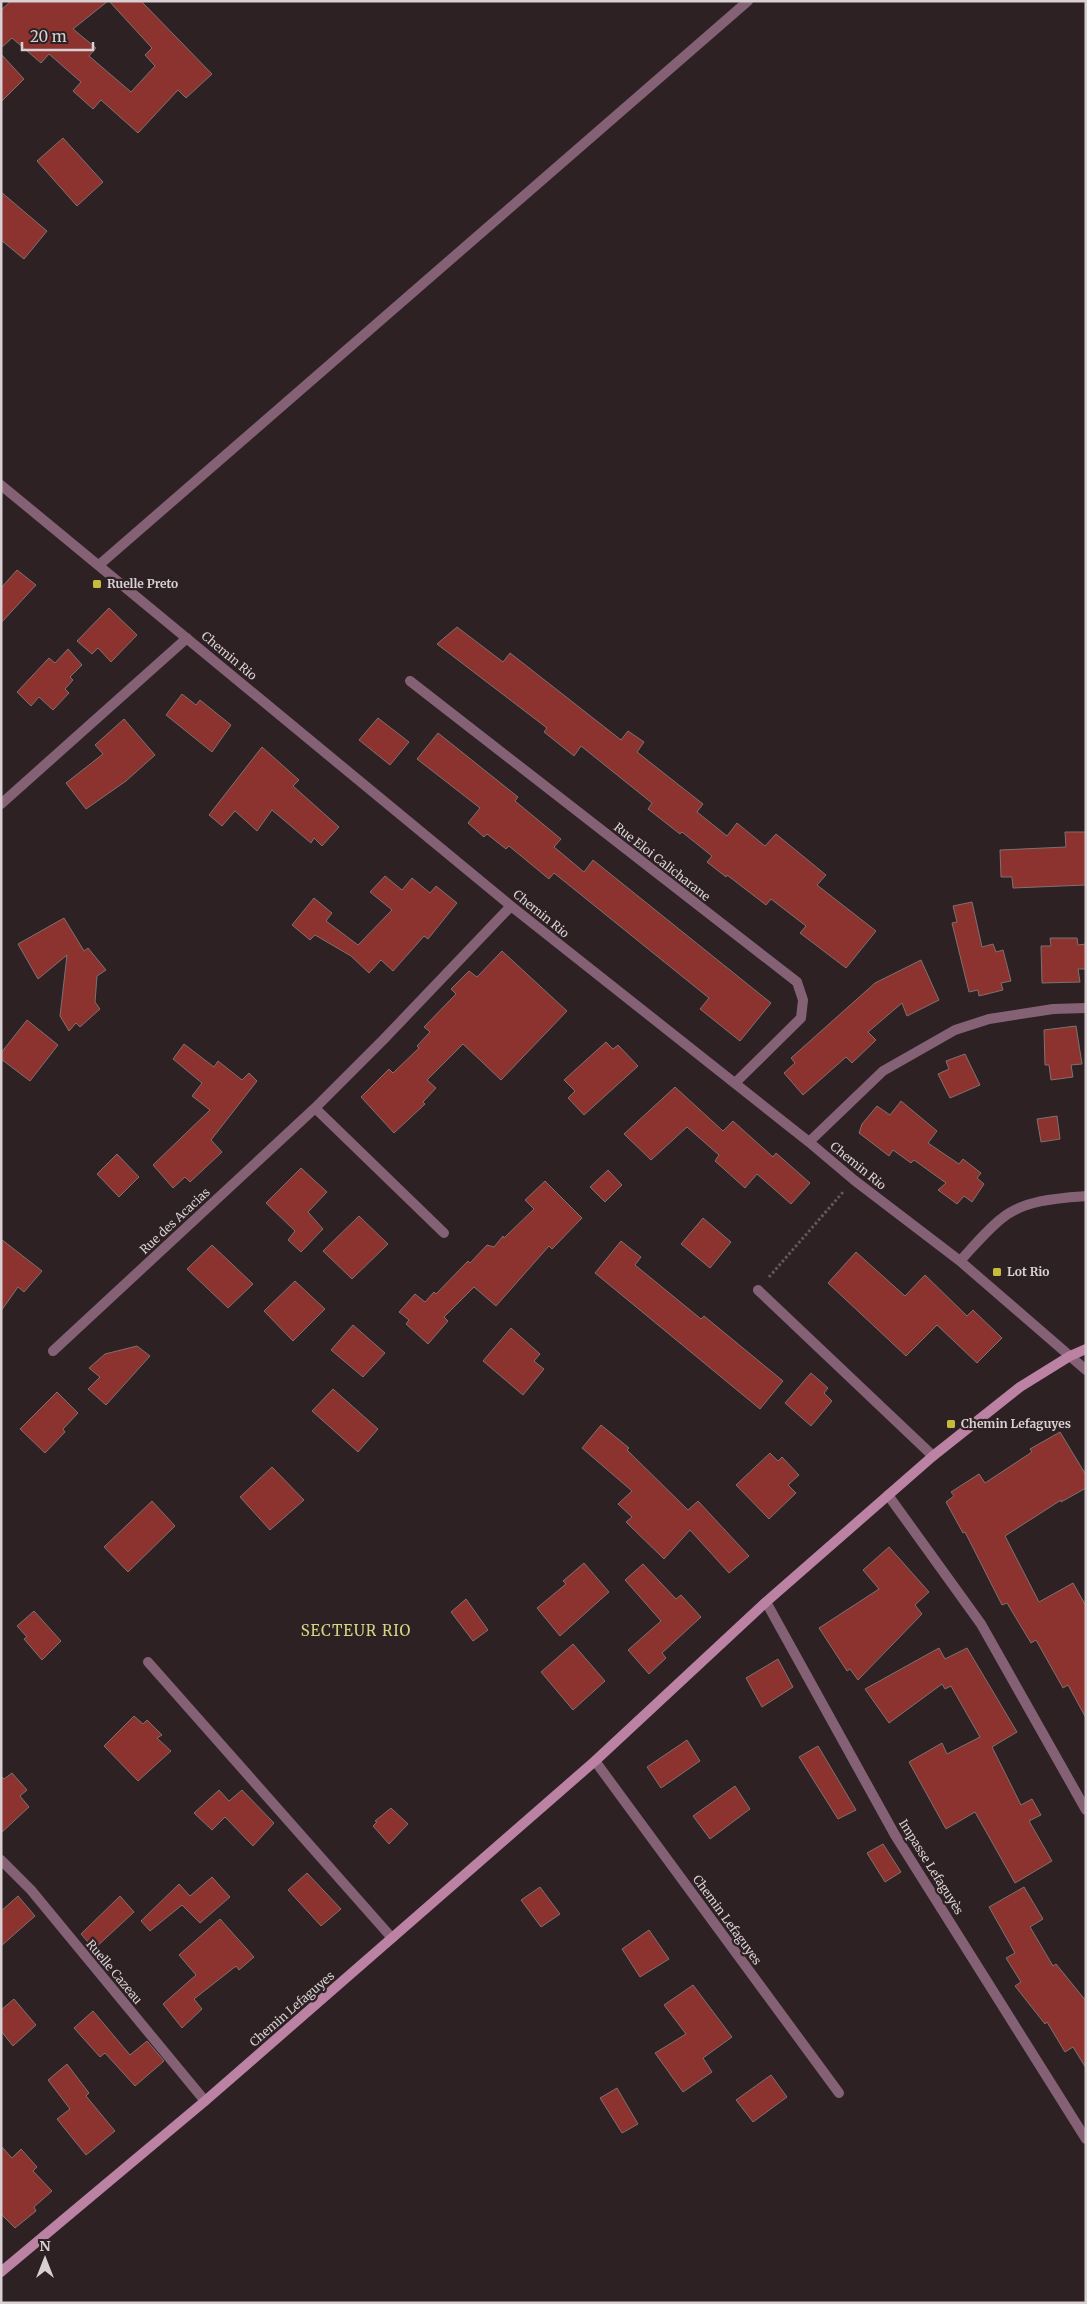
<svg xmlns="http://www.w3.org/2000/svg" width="1087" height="2304" viewBox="0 0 1087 2304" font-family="Merriweather,serif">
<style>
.building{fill:#8c3330;stroke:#7f716f}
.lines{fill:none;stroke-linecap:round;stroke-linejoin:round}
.path{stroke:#645a5c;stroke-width:3;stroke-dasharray:2.5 2.5;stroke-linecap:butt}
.service{stroke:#856175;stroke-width:10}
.minor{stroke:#856175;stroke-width:10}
.secondary{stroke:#bc82a3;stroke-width:10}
.poi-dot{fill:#c5bc3d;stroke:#2d2124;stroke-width:2}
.labels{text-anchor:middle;stroke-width:4.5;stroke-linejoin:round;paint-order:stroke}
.poi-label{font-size:12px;font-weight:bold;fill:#d8d0d2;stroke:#2d2124;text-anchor:start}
.street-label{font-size:12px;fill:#d8d0d2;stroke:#2d2124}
.quarter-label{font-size:15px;letter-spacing:1px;fill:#d7d284;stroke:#2d2124}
</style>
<rect width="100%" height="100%" fill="#2d2124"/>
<path class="building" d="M11 1H108L73 29 96 48 89 56 131 92 155 66 145 55 152 48 109 1H141L212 74 186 98 178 90 138 133 101 100 93 109 73 91 81 82 49 54 41 63 12 38 1 48V10Z
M1 54 24 79 1 102Z
M63 138 103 182 77 206 37 161Z
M1 192 47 231 24 259 1 240Z
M17 570 36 585 1 623V588Z
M109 608 137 635 111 662 98 648 92 654 77 641Z
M457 627 503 662 510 653 621 740 628 731 644 742 637 752 703 804 697 812 727 836 737 823 765 846 776 834 826 875 817 885 876 931 846 968 800 933 806 926 771 899 766 905 727 875 726 877 707 862 712 856 682 832 680 834 648 809 652 803 581 746 574 756 544 732 547 728 437 644Z
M68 649 82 665 70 677 73 680 65 689 69 693 53 710 39 697 31 706 17 692 49 658 55 663Z
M182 694 196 705 200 700 231 725 212 752 166 715Z
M378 718 409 742 390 765 359 740Z
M124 719 155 755 126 781 86 809 66 783 103 754 95 745Z
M438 733 518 797 515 801 561 839 554 847 584 872 593 860 771 1003 740 1041 700 1009 709 998 554 873 549 879 509 846 506 849 487 834 484 837 468 823 480 808 417 759Z
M262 747 299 780 293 786 339 827 322 846 314 838 311 843 272 810 257 831 235 811 222 826 209 815Z
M1065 832H1086V885L1013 888 1012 877H1001L1000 850 1066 847Z
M385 876 402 890 412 878 430 893 436 886 457 903 428 939 424 936 393 971 381 960 369 973 351 956 315 935 310 940 292 925 314 898 332 913 326 921 358 945 392 910 370 892Z
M972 902 982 947 993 944 996 952 1003 950 1011 981 1001 983 1003 990 979 996 978 990 969 992 952 923 957 922 953 906Z
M64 918 84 951 88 948 106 970 97 976 95 1002 100 1009 80 1027 76 1023 69 1031 60 1016 67 955 38 979 18 944Z
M1050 938H1077L1078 945 1086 944V969H1078L1080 982 1042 983 1041 946H1051Z
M502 951 567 1011 501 1080 463 1044 427 1080 436 1088 423 1102 425 1104 394 1133 361 1097 389 1069 393 1073 419 1048 417 1046 430 1032 424 1027 456 994 451 989 469 971 477 977Z
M921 960 939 1000 907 1016 902 1003 868 1032 876 1040 852 1063 846 1057 803 1095 784 1073 795 1063 791 1058 875 983Z
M27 1020 58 1045 30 1081 1 1059V1053Z
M1076 1026 1082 1064 1071 1065 1073 1077 1051 1080 1049 1065H1045L1044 1030Z
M606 1042 613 1049 618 1045 638 1066 584 1115 568 1098 575 1091 564 1080Z
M184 1044 214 1067 218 1061 242 1080 249 1073 257 1081 211 1140 222 1152 190 1182 185 1177 173 1188 153 1165 210 1110 192 1096 202 1083 173 1059Z
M965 1054 980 1085 950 1098 938 1074 949 1069 946 1061Z
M675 1087 723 1131 733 1121 773 1157 776 1153 810 1183 791 1204 757 1174 745 1188 715 1161 719 1155 687 1127 651 1160 624 1134Z
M901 1101 937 1131 928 1143 959 1164 963 1159 981 1173 977 1178 984 1184 972 1202 964 1196 957 1204 938 1190 946 1183 914 1160 911 1163 893 1150 889 1156 859 1133 862 1124 877 1106 890 1115Z
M1057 1116 1060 1139 1041 1142 1037 1119Z
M117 1154 139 1177 119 1197 97 1174Z
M301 1168 327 1192 308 1212 323 1229 301 1252 288 1240 295 1231 266 1203Z
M608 1170 622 1185 605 1202 590 1187Z
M545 1181 582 1218 552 1249 549 1246 496 1306 474 1287 444 1317 448 1321 428 1344 406 1324 409 1320 399 1312 415 1294 425 1302 434 1292 436 1294 468 1261 470 1263 487 1245 494 1247 503 1236 504 1238 534 1209 525 1200Z
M359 1216 388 1244 352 1279 323 1251Z
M703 1218 731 1242 710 1268 681 1244Z
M1 1239 42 1271 24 1292 18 1287 1 1311Z
M621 1241 641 1257 635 1265 701 1319 704 1316 783 1381 760 1409 595 1273Z
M212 1245 253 1284 228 1308 187 1269Z
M856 1252 905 1296 925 1275 967 1316 973 1310 1002 1338 977 1363 937 1325 906 1356 828 1283Z
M295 1281 325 1309 293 1341 264 1311Z
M353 1325 385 1353 363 1377 331 1350Z
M511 1328 540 1354 534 1361 544 1369 523 1395 483 1361Z
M137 1346 150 1356 106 1405 88 1389 100 1377 89 1368 105 1354Z
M811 1373 828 1388 824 1393 832 1401 811 1426 785 1403Z
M333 1389 378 1429 358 1452 312 1411Z
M57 1392 78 1413 63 1429 65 1432 45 1453 20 1429Z
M601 1425 629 1448 627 1450 688 1510 698 1501 749 1556 729 1573 690 1530 664 1559 626 1522 632 1517 618 1504 632 1491 582 1448Z
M1060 1432 1086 1475V1488L1061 1502V1500L1005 1536 1039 1602 1073 1583 1086 1606V1718L1068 1685 1063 1688 1036 1640 1031 1643 1007 1603 1002 1605 965 1532 963 1533 946 1502 954 1496 951 1492 979 1474 985 1483 1032 1452 1030 1449Z
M770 1453 778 1461 782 1457 799 1475 788 1485 796 1493 769 1519 736 1485Z
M272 1467 304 1500 270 1530 240 1497Z
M152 1501 175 1526 128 1572 104 1547Z
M889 1547 929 1592 915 1605 922 1614 858 1680 850 1669 847 1671 819 1628 879 1589 863 1570Z
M584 1563 609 1592 560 1636 537 1608 566 1584 563 1581Z
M643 1564 676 1599 681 1595 701 1617 662 1653 666 1658 649 1674 628 1650 661 1621 625 1580Z
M466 1599 488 1630 473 1641 451 1612Z
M34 1611 61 1641 42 1660 24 1639 27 1637 17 1626Z
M573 1644 605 1681 573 1710 541 1672Z
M939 1648 945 1659 967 1648 1017 1732 992 1747 1021 1805 1032 1799 1041 1815 1029 1821 1052 1861 1015 1883 975 1812 946 1829 909 1762 942 1743 947 1754 980 1737 951 1686 945 1689 942 1684 889 1723 865 1689Z
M778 1659 793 1687 762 1707 746 1678Z
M134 1716 143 1724 147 1720 162 1735 157 1738 171 1751 138 1781 104 1746Z
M687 1740 700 1761 661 1788 647 1767Z
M818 1746 856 1810 838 1819 799 1757Z
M12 1773 27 1790 20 1796 29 1807 1 1833V1776L4 1779Z
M735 1786 750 1809 710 1839 693 1816Z
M219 1790 229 1801 242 1790 274 1823 253 1846 225 1817 212 1830 194 1813Z
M391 1808 408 1824 389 1844 373 1826 377 1822 375 1821Z
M883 1844 901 1872 885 1882 867 1853Z
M307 1873 341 1909 321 1926 288 1890Z
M212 1877 230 1897 200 1923 182 1905 150 1931 141 1921 179 1884 190 1896Z
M540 1887 560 1914 541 1927 521 1900Z
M1024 1887 1043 1919 1030 1927 1053 1966 1056 1964 1086 2001V2068L1073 2047 1065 2052 1047 2022 1045 2024 1015 1986 1021 1982 1006 1958 1015 1953 989 1907Z
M18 1896 35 1916 1 1946V1911Z
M120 1896 134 1912 94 1949 81 1934Z
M220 1919 254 1957 239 1970 236 1966 194 1999 202 2009 182 2028 163 2004 196 1975 179 1955Z
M649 1930 669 1959 640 1977 622 1949Z
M693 1985 732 2037 703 2058 712 2072 683 2092 655 2053 686 2034 664 2005Z
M14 1999 36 2025 13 2046 1 2031V2010Z
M93 2011 130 2055 147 2041 164 2061 135 2086 105 2053 100 2057 74 2028Z
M67 2064 89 2093 86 2096 115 2131 86 2155 57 2119 70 2109 48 2080Z
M771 2075 787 2097 753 2122 736 2100Z
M617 2088 638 2124 622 2133 600 2098Z
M1 2146 12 2158 21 2149 37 2167 33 2171 52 2191 34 2207 36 2211 15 2228 1 2214Z"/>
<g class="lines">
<path class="path" d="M769 1277 844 1191"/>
<path class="service" d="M99 565 748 1
M148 1662 392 1938"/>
<path class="minor" d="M1 485 511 906 809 1142 854 1180 960 1261 1086 1370
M410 681 797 982 803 1000 801 1018 735 1083
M1 804 187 638
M315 1108 444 1233
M809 1142 883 1071 955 1030 989 1019 1053 1009 1086 1008
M960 1261C973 1247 986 1231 1001 1219 1023 1200 1058 1198 1086 1196
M758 1290 933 1456
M53 1351 315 1108 384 1039 511 906
M888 1495 981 1624 1086 1810
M766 1602 895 1835 1086 2139
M595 1761 839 2093
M1 1860 31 1890 205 2101"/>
<path class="secondary" d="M1 2272 205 2101 595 1761 766 1602 933 1456 1020 1387 1070 1356 1086 1349"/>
</g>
<g class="poi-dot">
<rect x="92" y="579" width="10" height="10" rx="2.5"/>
<rect x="992" y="1267" width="10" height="10" rx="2.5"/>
<rect x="946" y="1419" width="10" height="10" rx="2.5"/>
</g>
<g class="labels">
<g class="poi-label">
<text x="107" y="588">Ruelle Preto</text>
<text x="1007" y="1276">Lot Rio</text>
<text x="961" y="1428">Chemin Lefaguyes</text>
</g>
<g class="street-label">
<text transform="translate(229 656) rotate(40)" y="4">Chemin Rio</text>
<text transform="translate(662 862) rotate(38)" y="4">Rue Eloi Calicharane</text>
<text transform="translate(541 914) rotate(39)" y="4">Chemin Rio</text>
<text transform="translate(858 1166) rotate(39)" y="4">Chemin Rio</text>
<text transform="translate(175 1221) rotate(-43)" y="4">Rue des Acacias</text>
<text transform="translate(931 1867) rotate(58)" y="4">Impasse Lefaguyès</text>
<text transform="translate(727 1920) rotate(54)" y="4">Chemin Lefaguyes</text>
<text transform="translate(114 1972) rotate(50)" y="4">Ruelle Cazeau</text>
<text transform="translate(292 2009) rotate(-41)" y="4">Chemin Lefaguyes</text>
</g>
<g class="quarter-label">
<text x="356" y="1636">SECTEUR RIO</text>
</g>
</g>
<rect width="1087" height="2304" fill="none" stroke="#d8d0d2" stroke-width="5"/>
<g transform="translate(45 2259)" stroke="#2d2124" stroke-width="4" paint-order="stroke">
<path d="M0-4L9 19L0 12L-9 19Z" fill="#d8d0d2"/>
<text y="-8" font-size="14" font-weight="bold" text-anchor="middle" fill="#d8d0d2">N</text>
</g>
<path d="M22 42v8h71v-8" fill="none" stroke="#d8d0d2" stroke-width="2.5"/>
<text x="30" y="42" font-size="15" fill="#d8d0d2" stroke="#2d2124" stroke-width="4" paint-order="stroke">20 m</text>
</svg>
